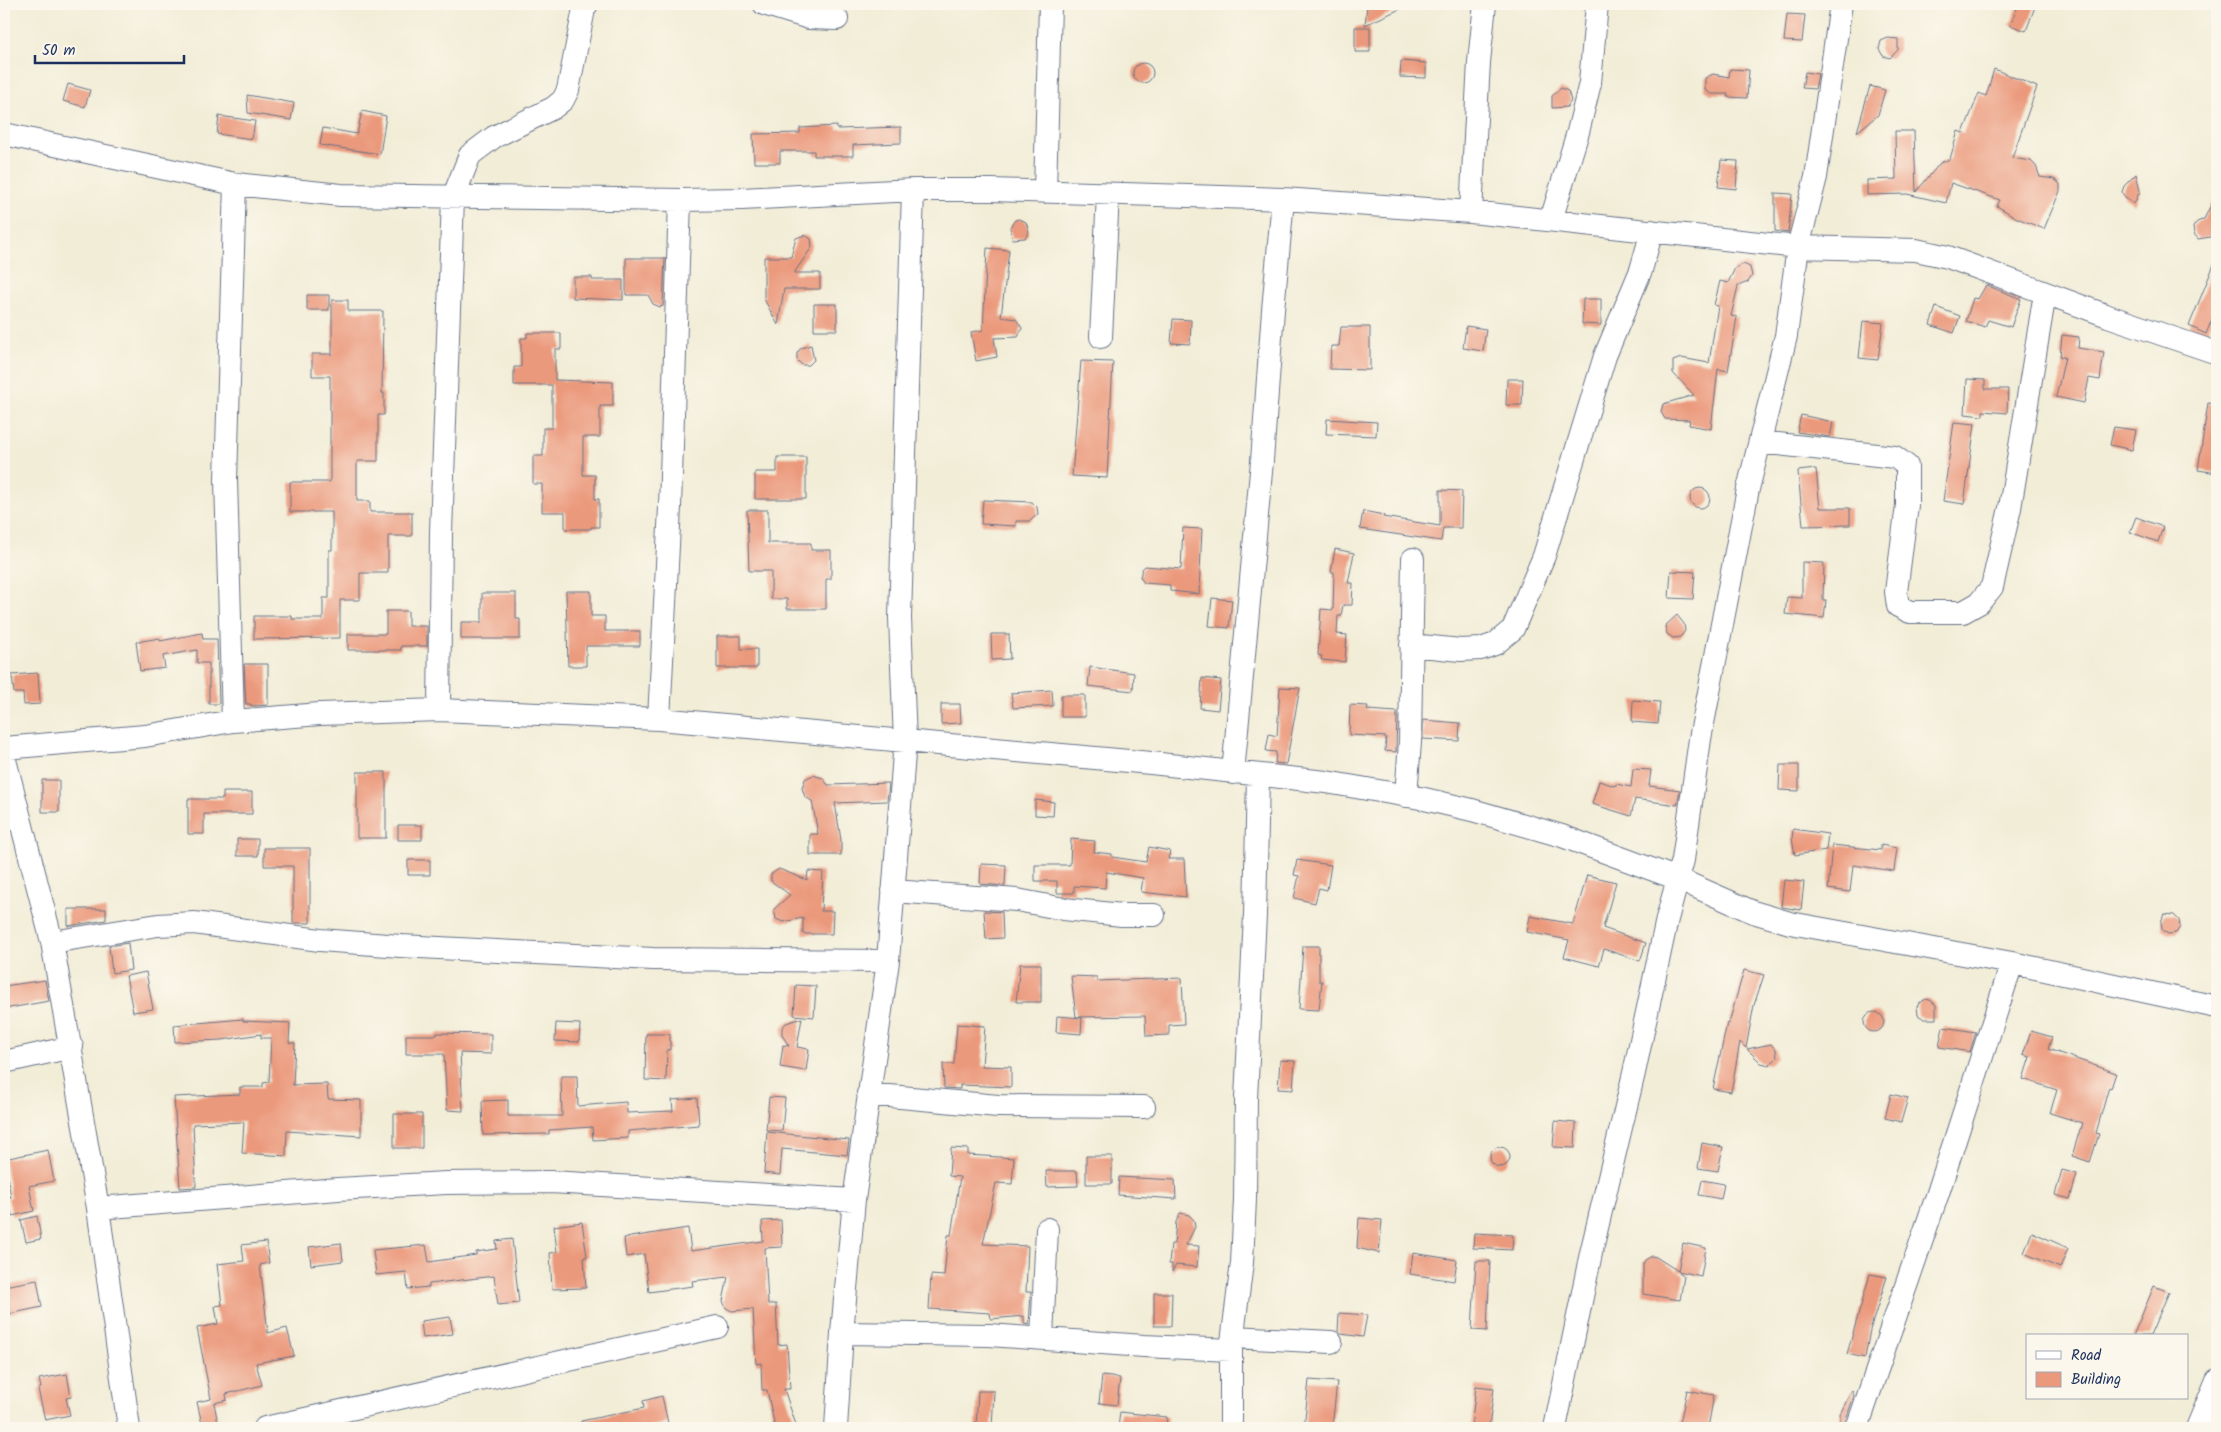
<svg xmlns="http://www.w3.org/2000/svg" width="2221" height="1432" viewBox="0 0 2221 1432" font-family="Kalam,sans-serif">
<style>
.building{fill:#eb997c}
.lines{fill:none;stroke-linecap:round;stroke-linejoin:round}
.minor-casing{stroke:#667288;stroke-width:24}
.minor{stroke:#fff;stroke-width:22}
</style>
<rect width="100%" height="100%" fill="#fbf7ec"/>
<filter id="ink" filterUnits="userSpaceOnUse"><feTurbulence type="fractalNoise" baseFrequency=".02" numOctaves="2"/><feDisplacementMap in="SourceGraphic" scale="10" xChannelSelector="R" yChannelSelector="G"/><feConvolveMatrix kernelMatrix="1 2 1 2 8 2 1 2 1" color-interpolation-filters="sRGB"/></filter>
<filter id="wash" filterUnits="userSpaceOnUse"><feTurbulence type="fractalNoise" baseFrequency=".0096" numOctaves="4" result="noise"/><feDisplacementMap in="SourceGraphic" scale="20" xChannelSelector="R" yChannelSelector="G"/><feGaussianBlur stdDeviation="1.12" result="paint"/><feColorMatrix in="noise" values="0 0 0 0 0 0 0 0 0 0 0 0 0 0 0 0 0 1.4 0 .05"/><feComposite in="paint" operator="in"/></filter>
<g filter="url(#wash)">
<rect width="100%" height="100%" fill="#f2edd7"/>
<g id="blocks">
<path class="building" d="M1367 4H1411L1365 25Z
M2019 4H2036L2026 31 2010 25Z
M1787 14 1805 15 1802 42 1784 41Z
M1355 27H1370V52H1355Z
M1888 38 1898 39V50L1890 58 1883 56 1879 49 1881 41Z
M1401 61 1426 63V78L1400 77Z
M1133 73a10 10 0 1 1 20 0a10 10 0 1 1-20 0Z
M1730 69 1749 70 1747 98 1727 97 1728 94H1711L1705 90V78L1713 74 1729 77Z
M1994 69 2037 87 2012 158 2031 161 2036 166 2040 177 2054 179 2060 184V191L2044 229 2017 218 1997 206 2000 200 1951 183 1946 203 1907 194 1867 195V180L1896 179 1895 131H1914L1916 192 1940 163 1950 159 1958 131 1963 133 1979 93 1986 96Z
M1805 72 1818 74 1815 89 1802 88Z
M68 84 90 90 85 107 63 101Z
M1870 86 1885 90 1878 115 1857 132Z
M1561 88 1568 91 1571 101 1567 107 1552 108V96Z
M247 95 294 103 291 120 248 113Z
M362 111 386 116 380 154 320 145 323 128 357 134Z
M219 116 255 121 252 139 217 134Z
M837 126V129L901 127V143L853 145V156H814V151H780V163H754L753 134 800 133V128Z
M1721 160 1738 161 1736 189 1718 187Z
M2136 174 2140 191 2134 204 2125 198 2122 192 2124 186Z
M1775 193 1792 194 1788 233 1775 231Z
M2217 193V236L2198 239 2194 234 2193 227 2197 222 2204 219Z
M1019 219 1026 222 1029 232 1025 238 1012 239 1010 227 1015 220Z
M805 235 811 239 812 247 794 273H820V289H784L778 325 764 299V257H791L796 238Z
M987 248 1009 250 1001 317 1016 319 1022 328 1018 337 994 338 997 357 976 361 971 332 983 330Z
M2217 257V307L2206 334 2189 326Z
M626 258H665L663 306 660 307 653 304 648 295H626Z
M1743 264 1750 267 1752 276 1748 282 1738 286 1731 316 1737 317 1728 371 1718 369 1711 429 1689 425 1690 420 1665 419 1661 412 1663 404 1694 395 1673 373V361L1681 358 1709 363 1718 306 1714 305 1720 281 1728 283 1735 268Z
M573 277H592V280H623V300L573 298Z
M1986 285 2021 299 2011 327 1988 320 1985 327 1966 321 1973 298 1978 299Z
M307 295H329V310H307Z
M1583 299H1601V325L1582 324Z
M332 300H348V311H383L382 393H384V415H378V461H357V501H370V512H412V536H388V573H360V600H340V638L254 639V616H292V619H323V598H329V550H332V512H290V482H330V376H312V354H332Z
M814 304H837V330H814Z
M1936 307 1960 316 1954 333 1930 325Z
M1173 319 1191 320 1190 344 1171 343Z
M1863 321 1883 323 1878 360 1859 358Z
M1466 326 1486 329 1483 351 1463 348Z
M1341 327H1370V370L1330 369 1331 346H1339Z
M527 333H561V349H555V380L613 382V406H600V437H583V475H595V499H599V527H591V529H565V512H542V484H533V456H543V428H552V385H514V367H521V338H527Z
M2062 335 2079 337 2078 348 2104 352 2100 380 2089 378 2084 403 2056 397 2065 357H2060Z
M811 345 814 360 809 365H802L797 360V353L801 348Z
M1081 361 1113 362 1107 478 1072 476Z
M1507 379H1523L1522 405H1506Z
M1967 379 1985 380V389H2008L2007 413 1983 411V416L1965 414Z
M2208 403 2217 404V473L2198 470Z
M1801 415 1833 422 1830 437 1797 432Z
M1327 419 1377 422 1376 436 1326 434Z
M1954 422 1975 424 1964 504 1943 501Z
M2114 427 2136 430 2132 450 2110 445Z
M777 457H806V499H755V472H777Z
M1816 469 1820 508H1850V525L1803 526 1798 471Z
M1690 498a10 10 0 1 1 20 0a10 10 0 1 1-20 0Z
M1440 490 1462 491 1461 528H1443L1441 541 1360 529 1363 511 1384 515 1383 517 1440 526Z
M983 500 1032 502 1037 507 1038 514 1030 521H1016V526L981 524Z
M747 510H768V543H811V550H831V579H826V609H787V599H771V571H749Z
M2136 517 2163 527 2158 542 2130 532Z
M1183 528 1202 529 1199 594 1170 591V585L1144 583 1140 577 1142 569 1145 566 1181 569Z
M1335 549 1354 553 1348 583H1353L1352 605H1343L1341 616H1338L1337 634 1347 635 1345 662 1321 660 1322 656 1318 655 1321 609 1333 610 1334 572H1331Z
M1802 562 1824 563 1823 600H1826L1824 618 1785 614 1787 597 1802 598Z
M1671 571 1695 572 1693 599 1669 598Z
M566 591H591V616H605V631H640V646H586V666H568Z
M482 593H516V619H520V639H461V622H482Z
M1212 598 1232 600 1229 628 1209 626Z
M386 611H408V626H427V646H401V650H348V634H386Z
M1677 615 1684 624 1685 631 1680 637 1673 638 1667 634 1665 626Z
M202 633 203 639H217L219 704H209V663H197V650L163 656 165 668 140 671 136 642 160 638V641Z
M991 634H1009L1010 659 992 660Z
M717 636H741V649H757V668H717Z
M244 664H268V705L251 706V704H246Z
M1090 667 1134 673 1133 691 1088 686Z
M38 673 40 704 24 705 23 693H14L12 675Z
M1202 678 1221 680 1218 710 1200 708Z
M1280 687 1300 688 1286 764 1275 763 1276 752 1266 751 1269 734 1277 736Z
M1052 690 1053 706 1013 708 1011 693Z
M1061 695H1085V717H1061Z
M1633 700 1660 702 1658 724 1632 722Z
M941 704H960L961 723 941 724Z
M1350 705 1368 706 1367 710 1397 712 1396 752 1385 751 1386 737 1349 735Z
M1423 720 1460 723 1459 741 1423 739Z
M1780 765H1799V791L1779 790Z
M1633 769 1651 770 1649 786 1680 790 1677 805 1635 799 1631 816 1592 804 1599 781 1615 786 1616 784 1631 787Z
M357 772H386V838H357Z
M813 775 823 778 828 785 889 783 887 801 835 803 841 840V855H810V834H818L812 801 805 797 802 788 805 779Z
M42 780H59V812H42Z
M223 792H252V814H204V834H188V799H223Z
M1035 800 1054 802 1053 816 1035 815Z
M398 825H422V840H398Z
M1793 829 1828 834 1826 850 1795 855 1792 839Z
M237 839H258V856H237Z
M1071 839 1095 841 1094 852 1112 854V857L1146 862 1149 847 1170 851 1168 859H1184L1186 897 1141 892 1143 878 1106 872 1105 888 1074 886V893H1057V881H1035V865H1070Z
M1832 845 1881 850V845L1897 848 1894 871 1853 865 1850 892 1828 889Z
M264 848H310V923H293V866H264Z
M408 860H430V875H408Z
M1297 860 1331 865 1327 890 1319 888 1315 903 1294 898 1299 876 1294 875Z
M981 864 1006 865 1005 886 980 884Z
M779 869 807 880 808 871 823 872 821 911H833L832 934H803V918L783 922 776 919 774 909 790 895 771 881V874Z
M1587 875 1616 882 1603 928 1646 943 1640 961 1604 949 1599 966 1564 957 1569 940 1527 932 1530 916 1573 924Z
M1784 880 1804 882 1801 910 1781 907Z
M68 909H106V920L68 926Z
M984 911 1002 912 1003 938 986 939Z
M2164 914 2174 915 2179 920 2180 927 2176 933 2168 934 2162 930 2161 922Z
M128 943 131 970 112 973 109 946Z
M1303 946H1319V981H1322L1319 1010 1299 1009Z
M1020 964H1041V1002H1016Z
M1744 970 1764 975 1754 1005 1746 1048 1740 1042 1731 1092 1713 1089 1727 1023H1729Z
M146 972 153 1009 133 1012 126 976Z
M1071 976 1097 977V981L1182 978 1184 1024 1169 1025V1035L1146 1036 1145 1016 1076 1017Z
M45 980 49 1001 4 1009V986Z
M796 985 816 986 814 1017 794 1015Z
M1926 999 1930 1000 1936 1005V1019H1924L1918 1015 1917 1007 1919 1003Z
M1864 1022a10 10 0 1 1 20 0a10 10 0 1 1-20 0Z
M1057 1016 1082 1018 1081 1034 1056 1032Z
M802 1018 797 1047 809 1049 806 1071 780 1067 783 1045 789 1046 782 1035V1028L786 1023Z
M243 1019V1021L290 1023 289 1043H295L293 1085 327 1084 328 1099 361 1100V1136L287 1131 286 1156 242 1153 244 1122 193 1124 196 1187 180 1188 174 1097 240 1094V1087H263V1083L269 1082 271 1038H261V1034L222 1040 175 1042 174 1025Z
M556 1023 580 1024 579 1042 555 1041Z
M957 1024 985 1026 982 1066 1011 1067V1087L960 1085V1089L944 1088 943 1064H954Z
M1943 1027 1976 1032 1970 1052 1939 1047Z
M2031 1031 2052 1037 2048 1049 2116 1073 2111 1088 2109 1087 2096 1133 2099 1134 2090 1162 2072 1156 2082 1123 2050 1113 2057 1090 2023 1079 2030 1057 2023 1055Z
M437 1033 491 1034V1054L460 1053 463 1111 447 1110 444 1054H406V1035H437Z
M646 1034H670V1050H667L666 1081 645 1080Z
M1771 1044 1776 1050 1777 1058 1769 1065 1761 1063 1747 1049Z
M1280 1060 1295 1061 1293 1090 1278 1089Z
M561 1076H577L578 1106 626 1102 627 1113 673 1111 672 1100 697 1098 699 1125 628 1131V1138L593 1140 592 1127 549 1130V1134L483 1135 482 1101 508 1100V1116H562Z
M1891 1094 1908 1098 1901 1122 1885 1118Z
M769 1097 785 1098 782 1131 766 1130Z
M394 1114H422V1148H394Z
M1555 1121 1576 1123 1575 1148 1553 1147Z
M767 1132 849 1140 847 1155 782 1149 780 1175 764 1173Z
M1702 1143 1723 1147 1718 1171 1698 1168Z
M1490 1157a10 10 0 1 1 20 0a10 10 0 1 1-20 0Z
M951 1148 968 1149V1155L1014 1158 1012 1184 996 1183 983 1244 1028 1246 1026 1292H1031L1029 1325 1024 1324V1316L991 1319 990 1313 929 1309 931 1275 944 1276 948 1235H951L960 1177 949 1176Z
M48 1150 54 1181 29 1186 34 1211 12 1216 8 1198 11 1197 4 1159Z
M1086 1156H1112V1184H1086Z
M2062 1170 2077 1174 2070 1199 2055 1195Z
M1046 1171H1077L1078 1186 1047 1187Z
M1119 1177 1175 1180 1176 1199 1118 1195Z
M1702 1180 1724 1184 1721 1199 1699 1195Z
M1180 1213 1189 1215 1194 1220 1195 1227 1186 1245 1199 1246 1197 1267 1176 1265 1172 1272V1264H1169L1171 1244H1174L1176 1222Z
M37 1216 41 1239 26 1242 21 1220Z
M1359 1218 1382 1220 1379 1253 1357 1248Z
M781 1220 782 1247 765 1248 768 1304H776L778 1345 787 1344 790 1389H784L797 1428H775L767 1390H762L761 1363 756 1364 753 1309 732 1311 726 1308 723 1301 728 1277 692 1281 693 1286 649 1292 644 1254 626 1257 624 1238 688 1228 691 1251 763 1241 762 1221Z
M582 1222 587 1257H584L586 1288 552 1289 550 1253 557 1252 554 1226Z
M2032 1232 2068 1248 2060 1268 2024 1253Z
M1474 1233 1513 1235 1512 1250 1473 1248Z
M512 1239 519 1303 498 1305 494 1276 429 1284V1287L408 1289 406 1272 376 1275 373 1250 426 1245 429 1262 476 1255V1252L497 1249 496 1241Z
M266 1242 269 1263 260 1265 268 1333 287 1328 294 1356 256 1363 262 1385 226 1394 227 1400 214 1403 219 1428H203L197 1402 211 1399 197 1328 218 1324 215 1306 222 1305 217 1264 244 1261 242 1245Z
M341 1243 343 1261 311 1265 309 1247Z
M1683 1243 1706 1248 1701 1276 1678 1271 1684 1276 1680 1300 1643 1294V1264L1645 1260 1652 1256 1656 1257 1678 1271Z
M1413 1253 1457 1260 1454 1281 1410 1274Z
M1476 1261H1490L1487 1331 1472 1330Z
M1870 1274 1887 1277 1870 1330 1865 1358 1847 1354Z
M37 1280 42 1307 4 1315V1286Z
M2154 1286 2169 1292 2150 1336H2133Z
M1154 1293H1172L1171 1326H1154Z
M1339 1313 1367 1315 1363 1337 1341 1334 1338 1331Z
M450 1317 453 1334 423 1338 421 1321Z
M67 1374 71 1397 66 1398 70 1415 45 1420 38 1389 41 1388 39 1379Z
M1102 1376 1120 1378 1117 1405 1099 1403Z
M1309 1380 1337 1382 1332 1428H1304Z
M1476 1386 1494 1388 1489 1428H1471Z
M1687 1390 1714 1395 1708 1428H1679Z
M1852 1390 1854 1396 1844 1425 1840 1423V1414Z
M978 1391H994L992 1428H976Z
M662 1396 668 1423 644 1428H582L581 1421 644 1408 643 1401Z
M1120 1412 1167 1417 1166 1428H1118Z"/>
</g>
</g>
<g filter="url(#ink)">
<use href="#blocks" fill-opacity="0" stroke="#667288" stroke-width="1"/>
<g class="lines">
<defs>
<path id="minor" d="M764 4 809 18 837 19
M4 134 235 184 341 195 680 200 742 199 913 190H991L1283 199 1471 212 1798 247 1916 250 1948 257 2108 316 2217 353
M1045 192 1050 4
M1471 212 1479 62 1485 4
M1551 220 1578 132 1590 83 1597 4
M1101 337 1108 194
M1760 442 1895 457 1907 466V505L1896 592 1898 606 1910 612H1963L1979 603 1992 587 2010 508 2045 293
M1411 645 1461 650 1481 649 1495 644 1513 629 1544 556 1605 356 1641 270 1652 231
M439 710 441 532 453 198 470 155 494 137 553 108 563 100 568 90 584 9 587 4
M659 719 670 507 680 200
M233 721 226 480 235 184
M4 748 145 736 233 721 320 714 439 710 659 719 1151 763 1326 782 1420 798 1472 810 1562 836 1678 879 1753 912 1790 923 2012 963 2217 1007
M4 756 52 942 98 1208 129 1428
M1233 773 1262 461 1273 310 1283 199
M1406 796 1410 742 1413 559
M893 891 1017 900 1064 909 1122 915H1154
M52 942 158 925 194 923 320 940 401 946 653 959 888 961
M4 1062 72 1047
M868 1094 998 1106 1144 1107
M98 1208 338 1189 446 1183 551 1182 854 1200
M842 1333 989 1335 1144 1346 1231 1350
M1233 1337 1331 1342
M1042 1338 1047 1229
M265 1428 717 1327
M836 1428 842 1333 854 1200 888 961 905 741 900 618 913 190
M1231 1428V1350L1242 1263 1245 1199 1246 1099 1255 915 1258 776
M1555 1428 1591 1253 1634 1073 1667 919 1683 860 1700 739 1748 489 1786 336 1798 247 1816 177 1841 4
M1857 1428 1938 1193 2012 963
M2197 1428 2217 1380"/>
</defs>
<use href="#minor" class="minor-casing"/>
<use href="#minor" class="minor"/>
</g>
</g>
<rect width="2221" height="1432" fill="none" stroke="#fbf7ec" stroke-width="20"/>
<rect x="2026" y="1334" width="162" height="65" fill="#fbf7ec" stroke="#a1a7b3"/>
<rect x="2036" y="1351" width="25" height="8" fill="#ffffff" stroke="#a1a7b3"/>
<text x="2071" y="1360" font-size="15" fill="#1b2f5e">Road</text>
<rect x="2036" y="1372" width="25" height="15" fill="#eb997c" stroke="#a1a7b3"/>
<text x="2071" y="1384" font-size="15" fill="#1b2f5e">Building</text>
<path d="M35 55v8h149v-8" fill="none" stroke="#1b2f5e" stroke-width="2.5"/>
<text x="42" y="55" font-size="15" fill="#1b2f5e" stroke="#fbf7ec" stroke-width="4" paint-order="stroke">50 m</text>
</svg>
